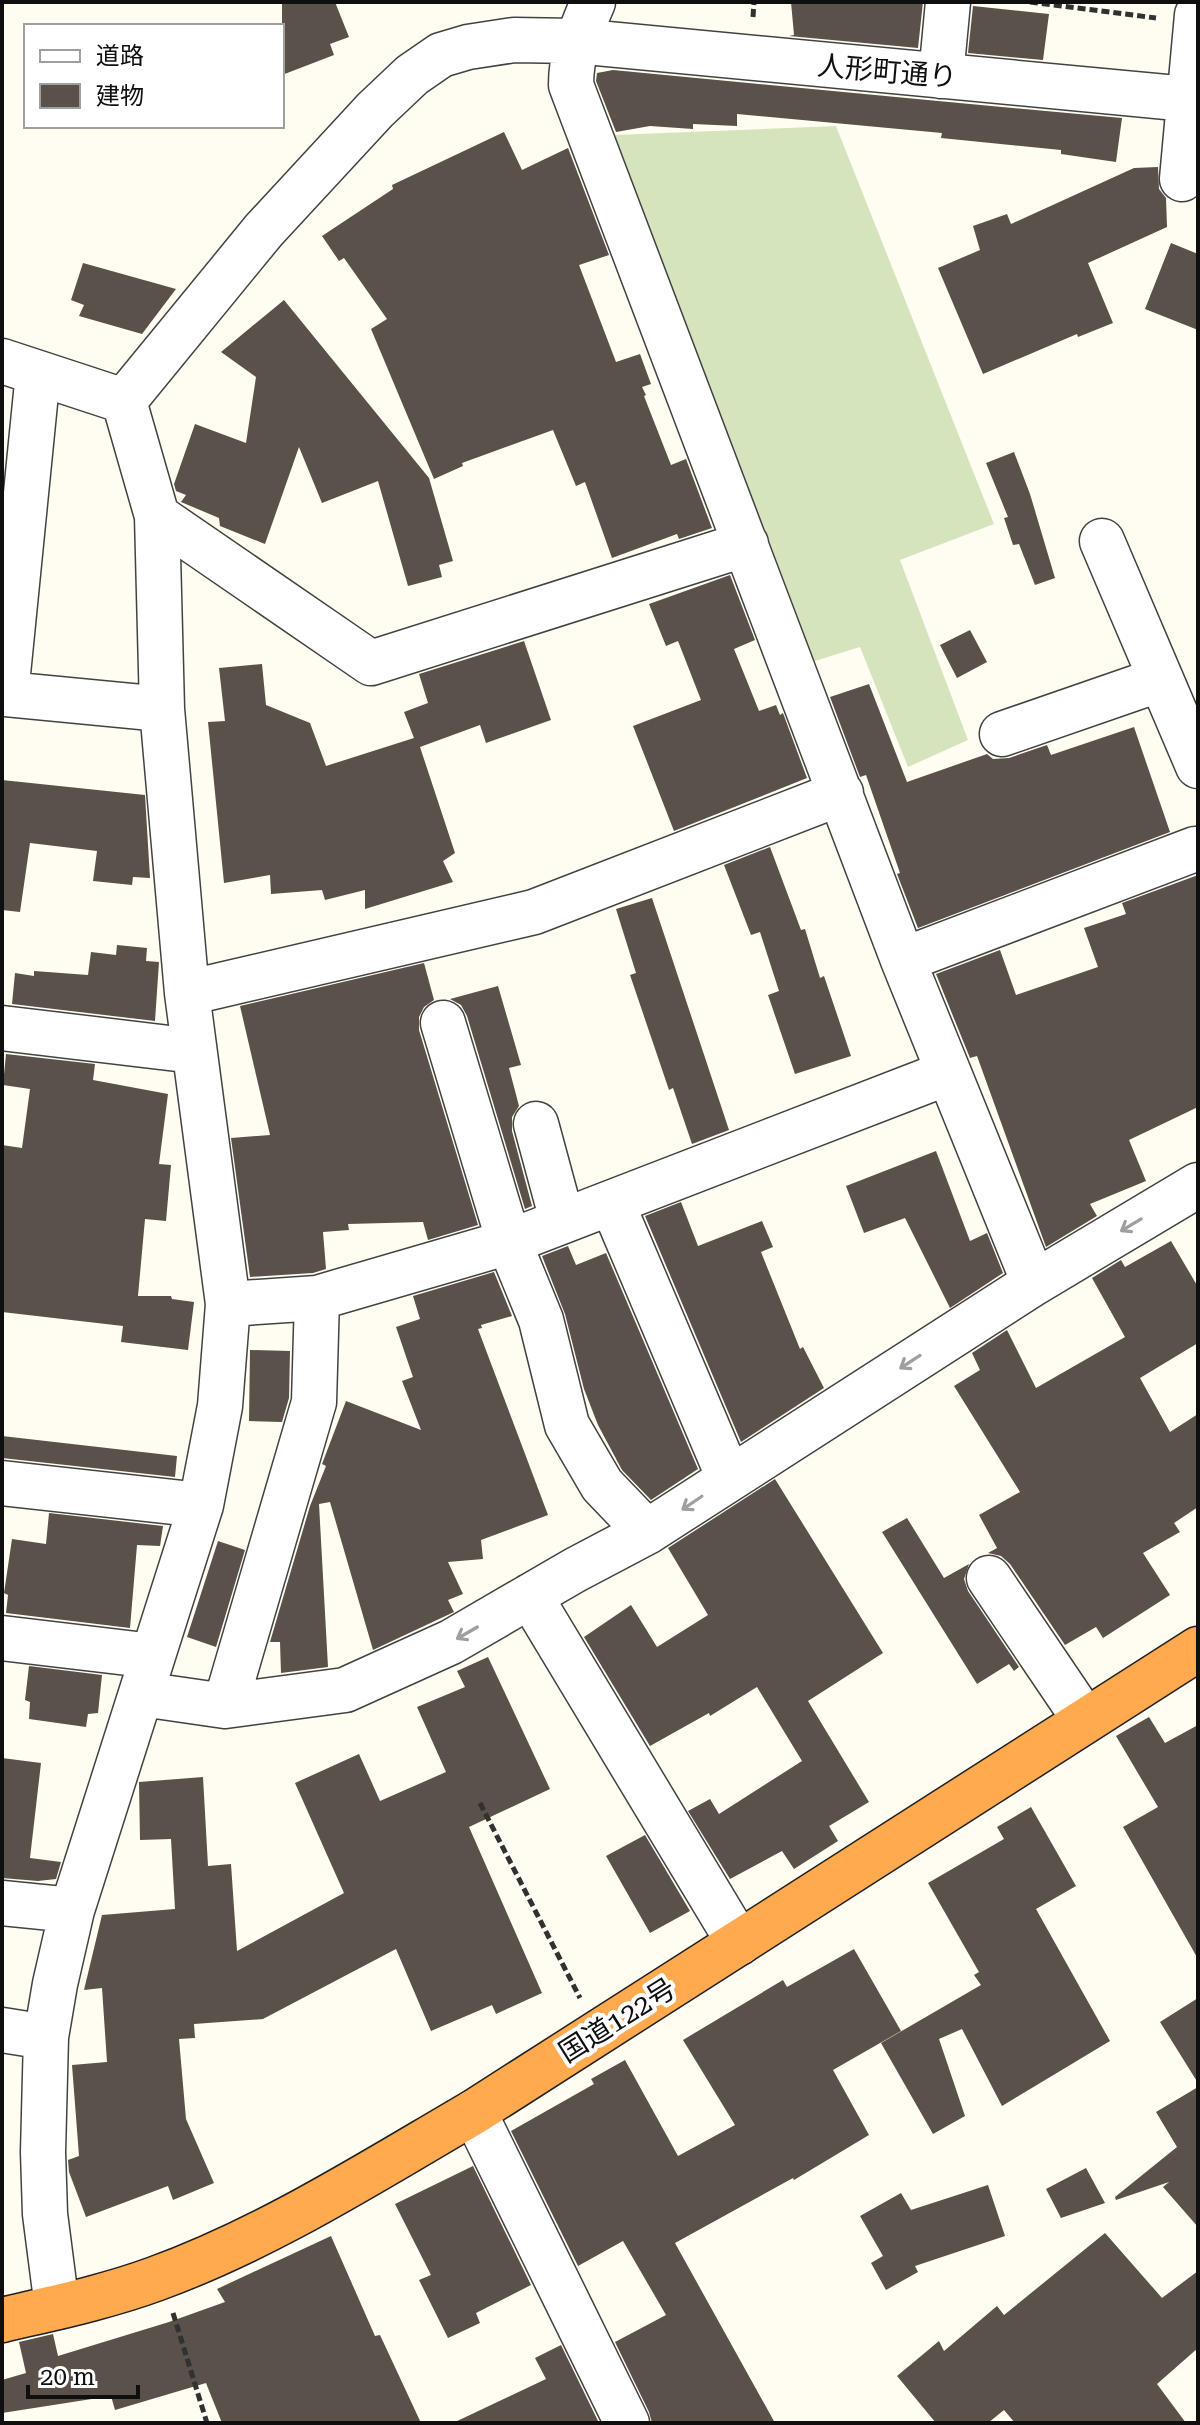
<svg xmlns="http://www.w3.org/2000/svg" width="1200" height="2425" viewBox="0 0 1200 2425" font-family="'Roboto Serif','Noto Sans JP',serif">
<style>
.cemetery{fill:#d6e4be}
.building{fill:#59514a}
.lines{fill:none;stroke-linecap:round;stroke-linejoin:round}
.minor-casing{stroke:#424242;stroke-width:47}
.highway-casing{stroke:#202020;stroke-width:47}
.path{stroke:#313131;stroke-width:5;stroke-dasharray:8 4;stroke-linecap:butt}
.minor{stroke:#fff;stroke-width:44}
.highway{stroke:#ffaa4f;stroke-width:44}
.oneway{stroke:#9f9f9f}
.labels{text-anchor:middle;stroke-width:8;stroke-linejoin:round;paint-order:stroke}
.street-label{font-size:28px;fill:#0f0f0f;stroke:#fff}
</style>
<rect width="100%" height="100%" fill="#fffdf1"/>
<path class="cemetery" d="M836 126 994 524 900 560 968 740 908 767 860 647 802 665 608 151 615 135Z"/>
<path class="building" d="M282 2H335L349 37 330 44 334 55 282 75Z
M791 2H923L918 48 789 36 794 35Z
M973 6 1049 14 1043 60 968 53Z
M613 70 938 101 1122 118 1116 162 1061 154V150L941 138 942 133 737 114V126L693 124V129L650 126 616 132 596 81 597 73Z
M504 132 522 170 568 148 609 255 579 265 616 362 640 354 651 384 642 387 646 395 644 396 671 465 686 459 712 528 679 539 677 534 612 558 585 482 576 486 553 430 462 463 463 466 434 479 371 329 387 319 344 258 339 261 322 236 393 189 392 185Z
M1158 167 1159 189 1166 198 1167 227 1088 263 1113 323 1078 337 1077 334 983 374 938 268 980 250 973 226 1007 214 1011 224 1134 168Z
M1171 243 1198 254V330L1145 309Z
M83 263 176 289 142 334 79 316 84 305 71 300Z
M284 300 429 478 453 561 439 565 442 577 408 586 378 481 322 503 299 447 265 544 220 526 219 518 181 502 186 495 176 491 174 484 195 424 246 443 256 377 221 352Z
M1014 452 1030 494 1055 578 1035 585 1019 544 1013 545 1004 518 1008 517 986 463Z
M730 575 755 640 734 649 759 711 776 705 780 715 783 713 807 778 674 831 633 726 701 700 678 641 666 646 649 604Z
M970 630 987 662 957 678 940 645Z
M524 641 551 720 486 743 480 725 420 747 455 853 443 861 453 882 365 909V890L325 900 322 890 271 894 270 875 224 883 208 722 225 721 219 668 262 664 266 705 310 723 326 766 414 738 404 712 428 703 419 674Z
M869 684 907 782 987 754 993 759 1009 758 1047 745 1051 755 1134 727 1170 832 918 928 897 874 900 873 866 775 860 777 830 697Z
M2 780 145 795 150 878 133 877 132 885 93 881 97 851 30 843 20 912 2 910Z
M770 847 801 930 805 929 820 978 824 976 851 1056 795 1074 768 995 779 991 760 932 751 935 724 865Z
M1198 875V1107L1129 1140 1146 1181 1090 1204 1097 1216 1046 1247 977 1056 970 1058 936 974 1000 950 1016 995 1098 967 1084 928 1126 914 1122 903Z
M652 898 729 1130 692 1144 673 1088 669 1090 630 975 636 973 616 909Z
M117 945 147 948 146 961 159 962 155 1021 12 1004 15 973 34 976V971L88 975 91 952 116 955Z
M424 963 434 1000 424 1007 419 1017V1030L478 1225 428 1240 423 1222 348 1224 349 1230 323 1232 326 1269 313 1273 250 1277 231 1138 270 1135 240 1006Z
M498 986 521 1065 509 1068 519 1106 512 1117V1131L532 1206 525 1209 467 1016 461 1005 450 999Z
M6 1054 95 1064 93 1080 168 1094 159 1164 171 1165 166 1221 145 1219 138 1296H171L172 1299 194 1302 188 1350 121 1342 123 1326 2 1312V1145L22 1148 30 1089 3 1085Z
M936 1151 970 1241 987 1233 1003 1273 950 1308 905 1218 864 1233 846 1186Z
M681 1202 698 1246 762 1221 773 1247 761 1252 800 1349 803 1347 824 1388 741 1442 645 1216Z
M1171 1241 1198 1287V1343L1140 1378 1170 1432 1198 1414V1507L1174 1523 1180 1532 1143 1553 1170 1595 1103 1638 1096 1627 1065 1645 1010 1564 1001 1556 988 1553 997 1548 979 1515 1020 1492 954 1386 980 1370 972 1353 1007 1330 1036 1388 1125 1337 1092 1278 1121 1260 1125 1267Z
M568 1246 576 1265 606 1253 698 1469 651 1500 622 1470 598 1425 584 1389 565 1314 542 1256Z
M494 1272 512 1316 481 1325 482 1328 478 1329 548 1515 481 1540 483 1559 448 1562 463 1594 448 1600 454 1612 373 1650 330 1502 319 1504 328 1667 281 1673 280 1642H270L310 1506 326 1466 322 1464 346 1401 421 1430 402 1381 413 1377 396 1327 420 1319 413 1296Z
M250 1350 290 1351 289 1398 282 1422 249 1421Z
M2 1436 177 1456 175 1477 2 1458Z
M775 1479 883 1653 808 1701 869 1802 829 1826 838 1841 794 1869 782 1851 730 1879 688 1811 710 1799 719 1814 802 1761 757 1687 710 1716 709 1713 650 1746 584 1637 631 1605 657 1647 708 1615 668 1548Z
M49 1513 163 1526 160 1546 137 1545 130 1628 6 1613 8 1595 4 1593 12 1539 46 1544Z
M907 1518 944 1578 969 1564 964 1579 968 1591 1019 1667 1014 1671 1009 1664 977 1684 882 1532Z
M218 1541 245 1550 216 1647 187 1637Z
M488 1657 550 1789 469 1827 542 1993 496 2014 492 2005 431 2031 396 1949 263 2019 194 2024 195 2038 179 2039 186 2119 214 2183 173 2200 168 2186 86 2217 69 2172 68 2160 79 2156 72 2065 107 2062 102 1988 84 1990 102 1915 175 1909 171 1839 140 1840 139 1782 203 1777 208 1866 231 1864 237 1951 344 1893 295 1783 359 1754 380 1801 446 1772 417 1707 465 1687 457 1671Z
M29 1666 102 1675 98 1713 88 1714 86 1727 29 1719 30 1702 25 1700Z
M1149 1717 1165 1743 1198 1725V1959L1123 1827 1158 1807 1116 1736Z
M2 1758 41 1763 30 1858 61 1862 56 1879 38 1881 2 1878Z
M1031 1807 1076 1886 1036 1909 1110 2041 1002 2106 962 2029 939 2039 965 2116 933 2134 881 2043 981 1985 974 1975 979 1972 928 1883 1004 1839 997 1827Z
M645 1835 690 1911 650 1933 606 1856Z
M854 1949 901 2031 833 2070 869 2135 794 2180 793 2178 675 2243 775 2423H652L649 2412 615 2342 666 2315 623 2241 578 2266 511 2131 594 2084 591 2079 625 2060 678 2156 735 2125 683 2040 783 1980 787 1987Z
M1198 1998V2083L1160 2022Z
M1198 2087V2227L1163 2187 1169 2182 1116 2200 1115 2197 1177 2147 1156 2112Z
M473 2166 531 2285 476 2313 480 2323 448 2338 419 2280 431 2275 395 2204Z
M1086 2168 1105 2203 1061 2218 1046 2189Z
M988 2185 1005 2236 915 2266 918 2272 886 2290 871 2263 883 2256 860 2216 901 2193 911 2210Z
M1105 2233 1162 2298 1198 2271V2348L1157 2384 1186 2423H1015L1004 2410 988 2423H936L897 2376 939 2341 944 2351 997 2306 1004 2315Z
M331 2236 375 2336 380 2335 421 2423H222L206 2383 115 2410 111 2396 2 2413V2380L26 2373 19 2342 53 2334 58 2356 169 2322 225 2302 217 2289Z
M561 2345 599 2423H453L546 2379 535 2358Z"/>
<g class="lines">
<defs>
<path id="minor" d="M593 2C581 30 571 54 571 85L903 960 1034 1283
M941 76 948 2
M1182 179 1197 15
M2 361 124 401
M38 373 6 694 162 709
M124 401 264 230 375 110 412 75 441 55 468 47 514 40 576 41 1198 100
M157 516 371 663 746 544
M1102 541 1198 766
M1002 734 1161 679
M903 960 1195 849
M187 993 534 912 841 793
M443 1023 509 1242 541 1320 567 1425 602 1485 647 1532
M2 1028 194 1051
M536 1124 562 1220
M612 1203 729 1478
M228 1304 317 1298 509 1242 947 1073
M2 1483 201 1505
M989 1578 1085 1720
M530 1596 739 1943
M2 1638 153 1656
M142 1694 225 1706 345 1690 451 1642 575 1570 647 1532 1034 1283 1198 1185
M225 1706 314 1402 317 1298
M2 1903 72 1910
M2 2030 46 2037
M474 2112 627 2423
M57 2307 45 2214 43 2152 46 2037 55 1984 72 1910 201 1505 220 1406 228 1304 187 993 162 709 157 516 124 401"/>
<path id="highway" d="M2 2320C53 2308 106 2297 155 2279 268 2238 371 2172 474 2112L1198 1649"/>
</defs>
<use href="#minor" class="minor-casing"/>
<use href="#highway" class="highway-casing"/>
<path class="path" d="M1030 2 1156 18
M753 17 754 2
M480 1803 580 1998
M173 2313 207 2423"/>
<use href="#minor" class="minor"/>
<use href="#highway" class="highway"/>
</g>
<defs><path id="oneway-shaft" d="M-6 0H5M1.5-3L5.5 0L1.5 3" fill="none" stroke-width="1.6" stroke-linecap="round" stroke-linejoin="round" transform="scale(2)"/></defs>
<g class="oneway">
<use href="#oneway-shaft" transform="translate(1131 1225) rotate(149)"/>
<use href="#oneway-shaft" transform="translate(910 1362) rotate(147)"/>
<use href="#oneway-shaft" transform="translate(692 1503) rotate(146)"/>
<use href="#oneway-shaft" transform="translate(467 1633) rotate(150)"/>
</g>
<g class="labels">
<g class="street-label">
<text transform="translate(887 71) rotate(5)" y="10">人形町通り</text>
<text transform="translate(617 2020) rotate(-32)" y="10">国道122号</text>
</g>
</g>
<rect width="1200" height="2425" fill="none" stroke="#0f0f0f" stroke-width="8"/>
<rect x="24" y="24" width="260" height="104" fill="#ffffff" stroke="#9f9f9f" stroke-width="2"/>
<rect x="40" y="50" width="40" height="12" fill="#ffffff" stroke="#9f9f9f" stroke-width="2"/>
<text x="96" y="64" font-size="24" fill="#0f0f0f">道路</text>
<rect x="40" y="84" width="40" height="24" fill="#59514a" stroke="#9f9f9f" stroke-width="2"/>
<text x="96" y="104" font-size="24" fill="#0f0f0f">建物</text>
<path d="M28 2385v12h110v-12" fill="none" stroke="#0f0f0f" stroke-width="4"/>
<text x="40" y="2385" font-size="24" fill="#0f0f0f" stroke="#ffffff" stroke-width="6" paint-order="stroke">20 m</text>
</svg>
